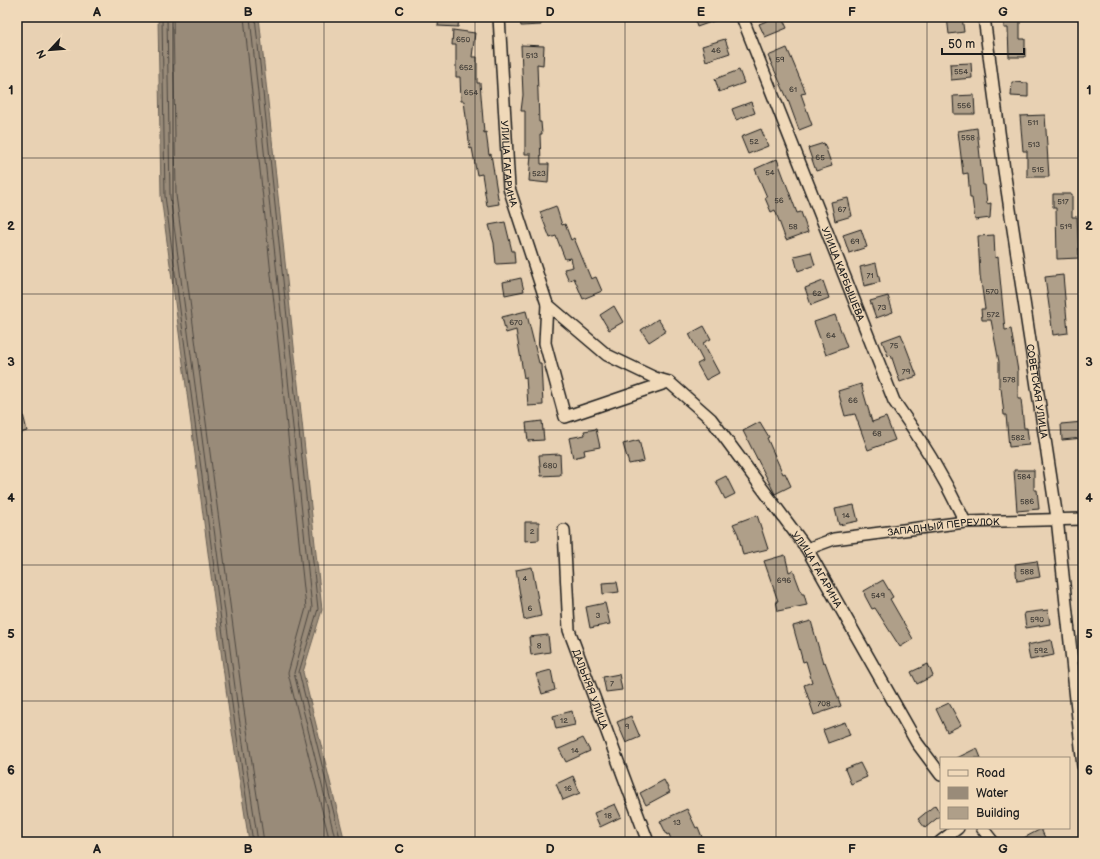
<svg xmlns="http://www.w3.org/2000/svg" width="1100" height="859" viewBox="0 0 1100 859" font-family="'Balsamiq Sans',sans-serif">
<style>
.water{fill:#998b79;stroke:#675f54}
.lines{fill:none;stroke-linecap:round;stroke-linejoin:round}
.shore{stroke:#4e4841;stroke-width:1}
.building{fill:#af9f89;stroke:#1c1c1c}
.minor-casing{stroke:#1c1c1c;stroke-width:14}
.minor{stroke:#f0d9b9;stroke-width:11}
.grid{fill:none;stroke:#1c1c1c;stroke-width:1;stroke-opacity:0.55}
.labels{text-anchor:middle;stroke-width:3;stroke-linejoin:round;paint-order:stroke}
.number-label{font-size:8px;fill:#413d37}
.street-label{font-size:10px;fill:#1c1c1c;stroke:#f0d9b9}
.neatline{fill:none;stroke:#1c1c1c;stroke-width:1.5}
.grid-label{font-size:13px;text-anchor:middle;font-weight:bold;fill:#1c1c1c}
</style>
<rect width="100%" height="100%" fill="#e8d1b3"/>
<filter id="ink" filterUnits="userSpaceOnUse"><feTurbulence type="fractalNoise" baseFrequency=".025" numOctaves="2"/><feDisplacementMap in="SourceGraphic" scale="8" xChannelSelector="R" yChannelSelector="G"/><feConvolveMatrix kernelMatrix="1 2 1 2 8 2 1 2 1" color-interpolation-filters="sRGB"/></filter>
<g filter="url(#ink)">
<path class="water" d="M158 17H259L322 610 303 672 345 842H249L229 712 161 196Z"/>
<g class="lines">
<path class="shore" d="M162 17 165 196 233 711 253 842
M167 17 170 196 238 710 258 842
M173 17 176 195 244 710 264 842
M244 17 306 608 288 673 330 842
M250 17 312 608 294 673 336 842
M255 17 318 609 299 672 341 842"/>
</g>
<path class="building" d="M439 17H459L458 27 438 26Z
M519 17H541V25L521 26Z
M694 17H721L722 18 697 27Z
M777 17H782L787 28 765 37 759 24Z
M947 17H962L964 32 949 34Z
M1004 17H1020V39H1025V57H1009L1008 28H1004Z
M453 30 475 33 472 57H477V83H480L484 133 486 132 489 155 491 154 499 204 487 206 482 174 477 175 472 148 470 149 464 101H461L460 77H456V45H452Z
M725 39 730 53 706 61 702 46Z
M521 45 544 46 543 65 537 64 539 122H541L542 134H540L541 164H549L548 183 529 181 531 154H525V111H521L523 95Z
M787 48 806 93 801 94 812 125 799 130 788 100 768 56Z
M971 63 972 78 951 80 950 64Z
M739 70 744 83 719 92 715 79Z
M1012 82 1028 83V97L1011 96Z
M974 95 975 114H954L953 96Z
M751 102 755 113 736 120 732 109Z
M1045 115 1049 177H1027V151H1023L1020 116Z
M977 128 983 185H985L987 204 991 203 990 218 975 220 972 198H970L968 173 963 174 958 131Z
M761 129 768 146 748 154 741 137Z
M824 143 832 166 816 171 808 148Z
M777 159 797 213 801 212 808 232 786 240 775 210 771 212 765 198 767 197 755 169Z
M1053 194H1072V217H1077L1079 258 1057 259 1056 208H1053Z
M848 198 852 216 835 221 831 202Z
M556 206 562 225 565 224 571 240 574 238 591 279 596 277 602 291 583 299 574 278 569 281 564 269 573 267 571 258 565 259 556 236 550 238 540 212Z
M505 222 512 251H514L515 263 496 264 494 243 489 225Z
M861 229 867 247 849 253 843 235Z
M994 235 995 258 998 257 1005 330 1011 329 1018 371V399H1021L1024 428H1027L1029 445 1009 447 1006 415H1004L1001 388H999V362L991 320H982L981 309H985L980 275 978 236Z
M811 252 815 265 798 271 794 256Z
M876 263 880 282 864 286 860 267Z
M1063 275 1068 333 1053 335 1045 277Z
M521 278 524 291 505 295 503 282Z
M823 281 829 298 811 305 805 288Z
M888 296 893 312 876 318 870 301Z
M614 306 623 322 609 330 600 315Z
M526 311 539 363H541L543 405 528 406 526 377 524 378 516 330 506 333 502 317Z
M835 315 847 347 826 355 814 322Z
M658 319 666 331 649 342 641 330Z
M704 326 711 339 703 343 719 373 706 380 697 364 703 361 689 334Z
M901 334 917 376 900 382 891 355 888 356 882 341Z
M861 384 872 422 886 417 895 440 868 450 855 414 845 416 838 391Z
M20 402 27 431 17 434V403Z
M542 421 544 440 528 441 526 423Z
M760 422 769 437 767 438 783 474 785 473 791 486 775 494 743 431Z
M1083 422V438L1062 440 1061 424Z
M596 429 600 447 584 450 585 455 573 458 569 438 585 435 584 431Z
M639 440 644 461 629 464 623 444Z
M560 454 561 475 541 476 539 455Z
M1014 470H1034V490H1037L1039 509 1017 511Z
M726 476 735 494 725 499 716 481Z
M854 505 858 521 839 525 835 509Z
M757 515 768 549 743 555 738 534 733 524Z
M525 522H539V540L525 541Z
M785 555 789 572 793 570 802 594H804L807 605 778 611 776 601H778L764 561Z
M1037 561 1040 577 1017 581 1015 564Z
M532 567 541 616 524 620 516 570Z
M883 580 893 597 890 599 913 639 900 647 875 608 872 609 865 596 864 591Z
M617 582 619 592 603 594 602 583Z
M605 603 610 624 590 628 586 607Z
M1048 610 1050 624 1026 628 1024 613Z
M811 621 823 663 825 662 841 706 814 715 804 685 812 682 806 661 803 662 793 626Z
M548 635 550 652 531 655 529 637Z
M1051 640 1054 655 1030 660 1027 645Z
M928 664 933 676 917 684 911 672Z
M551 670 555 690 542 694 536 674Z
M619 674 622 690 606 692 603 677Z
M949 703 961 725 947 732 936 709Z
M572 711 575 725 556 729 553 716Z
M631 716 640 737 626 743 617 722Z
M845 722 850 735 828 743 823 730Z
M583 738 590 751 566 762 559 749Z
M977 748 981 758H957Z
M860 763 867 777 851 784 845 769Z
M573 776 580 793 563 800 556 784Z
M664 780 670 792 646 805 640 793Z
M615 804 621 817 600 827 594 813Z
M935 805 941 815 925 828 918 819Z
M687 809 696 828 698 827 704 842H672L669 834 667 835 660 821Z
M1041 829 1047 842H1016Z"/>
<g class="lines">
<defs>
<g id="minor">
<path id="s1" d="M499 17 509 188 547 304 607 355 655 378 669 382 711 419 807 549 917 743 941 775"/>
<path id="s2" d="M742 17 894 401C922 440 945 479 965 522"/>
<path id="s3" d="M984 17 1004 170 1057 518 1083 766"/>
<path d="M547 304 545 343 565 417 668 382"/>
<path id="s4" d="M564 530 569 630 648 842"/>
<path id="s5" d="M807 549 834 539 965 522 1083 519"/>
<path d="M982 828 993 842"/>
<path d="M940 842 958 828"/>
</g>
</defs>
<use href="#minor" class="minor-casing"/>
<use href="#minor" class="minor"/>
</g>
</g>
<path class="grid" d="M173 17V842M324 17V842M475 17V842M625 17V842M776 17V842M927 17V842M17 158H1083M17 294H1083M17 430H1083M17 565H1083M17 701H1083"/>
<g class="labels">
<g class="number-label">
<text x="463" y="42">650</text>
<text x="716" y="53">46</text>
<text x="532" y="58">513</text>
<text x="780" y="62">59</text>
<text x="466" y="70">652</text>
<text x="961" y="74">554</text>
<text x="793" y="92">61</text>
<text x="471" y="95">654</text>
<text x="964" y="108">556</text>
<text x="1033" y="125">511</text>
<text x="968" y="140">558</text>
<text x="754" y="144">52</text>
<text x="1034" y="147">513</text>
<text x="820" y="160">65</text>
<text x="1038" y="172">515</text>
<text x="770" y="175">54</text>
<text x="539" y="176">523</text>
<text x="779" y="203">56</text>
<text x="1063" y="204">517</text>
<text x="842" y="212">67</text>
<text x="793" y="229">58</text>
<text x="1066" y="229">519</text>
<text x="855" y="244">69</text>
<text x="870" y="278">71</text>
<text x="992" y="294">570</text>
<text x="817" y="296">62</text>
<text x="882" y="310">73</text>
<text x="993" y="317">572</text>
<text x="516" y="325">670</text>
<text x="831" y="338">64</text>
<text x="894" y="348">75</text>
<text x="906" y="374">79</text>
<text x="1009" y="382">578</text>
<text x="853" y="403">66</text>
<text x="877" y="436">68</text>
<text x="1018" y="440">582</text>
<text x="550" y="468">680</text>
<text x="1024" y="479">584</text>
<text x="1027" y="504">586</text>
<text x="846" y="518">14</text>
<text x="532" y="534">2</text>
<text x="1027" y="574">588</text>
<text x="525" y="581">4</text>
<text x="784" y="583">696</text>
<text x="878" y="598">549</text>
<text x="530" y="611">6</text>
<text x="598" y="618">3</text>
<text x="1037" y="622">590</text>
<text x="539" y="648">8</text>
<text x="1041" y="653">592</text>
<text x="612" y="686">7</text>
<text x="824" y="706">708</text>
<text x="564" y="723">12</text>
<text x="627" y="729">9</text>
<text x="575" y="753">14</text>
<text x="568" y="791">16</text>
<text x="608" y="818">18</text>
<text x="677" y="825">13</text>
</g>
<g class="street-label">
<text dy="4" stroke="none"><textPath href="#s1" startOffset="147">УЛИЦА ГАГАРИНА</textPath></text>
<text dy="4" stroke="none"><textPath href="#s2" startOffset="276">УЛИЦА КАРБЫШЕВА</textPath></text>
<text dy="4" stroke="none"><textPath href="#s3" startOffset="378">СОВЕТСКАЯ УЛИЦА</textPath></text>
<text dy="4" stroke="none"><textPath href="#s5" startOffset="139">ЗАПАДНЫЙ ПЕРЕУЛОК</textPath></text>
<text dy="4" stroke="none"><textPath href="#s1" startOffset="680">УЛИЦА ГАГАРИНА</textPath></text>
<text dy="4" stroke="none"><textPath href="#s4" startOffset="163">ДАЛЬНЯЯ УЛИЦА</textPath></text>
</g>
</g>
<rect width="1100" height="859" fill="none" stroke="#f0d9b9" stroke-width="44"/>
<rect x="940" y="757" width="130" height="72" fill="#f0d9b9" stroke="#9b8d7a"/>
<rect x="948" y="770" width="20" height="6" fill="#f0d9b9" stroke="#9b8d7a"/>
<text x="976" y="777" font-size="12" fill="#1c1c1c">Road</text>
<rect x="948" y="787" width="20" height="12" fill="#998b79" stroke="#9b8d7a"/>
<text x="976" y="797" font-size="12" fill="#1c1c1c">Water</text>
<rect x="948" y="807" width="20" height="12" fill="#af9f89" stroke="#9b8d7a"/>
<text x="976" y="817" font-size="12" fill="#1c1c1c">Building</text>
<g transform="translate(50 50) rotate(244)" stroke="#f0d9b9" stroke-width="3" paint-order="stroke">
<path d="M0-3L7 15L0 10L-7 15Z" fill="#1c1c1c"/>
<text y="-6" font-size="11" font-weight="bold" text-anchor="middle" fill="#1c1c1c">N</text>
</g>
<path d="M942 48v6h82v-6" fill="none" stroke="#1c1c1c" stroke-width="2"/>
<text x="948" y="48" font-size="12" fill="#1c1c1c" stroke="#f0d9b9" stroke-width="3" paint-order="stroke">50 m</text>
<rect x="22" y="22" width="1056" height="815" class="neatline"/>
<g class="grid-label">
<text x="97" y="16">A</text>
<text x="248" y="16">B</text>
<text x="399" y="16">C</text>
<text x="550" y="16">D</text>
<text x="701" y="16">E</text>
<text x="852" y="16">F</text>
<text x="1003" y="16">G</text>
<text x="11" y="94">1</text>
<text x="1089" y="94">1</text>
<text x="11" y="230">2</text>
<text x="1089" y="230">2</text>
<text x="11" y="366">3</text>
<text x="1089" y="366">3</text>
<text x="11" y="502">4</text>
<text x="1089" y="502">4</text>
<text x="11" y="638">5</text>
<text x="1089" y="638">5</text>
<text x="11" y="774">6</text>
<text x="1089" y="774">6</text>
<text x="97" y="853">A</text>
<text x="248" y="853">B</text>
<text x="399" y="853">C</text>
<text x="550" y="853">D</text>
<text x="701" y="853">E</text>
<text x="852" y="853">F</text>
<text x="1003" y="853">G</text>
</g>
</svg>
